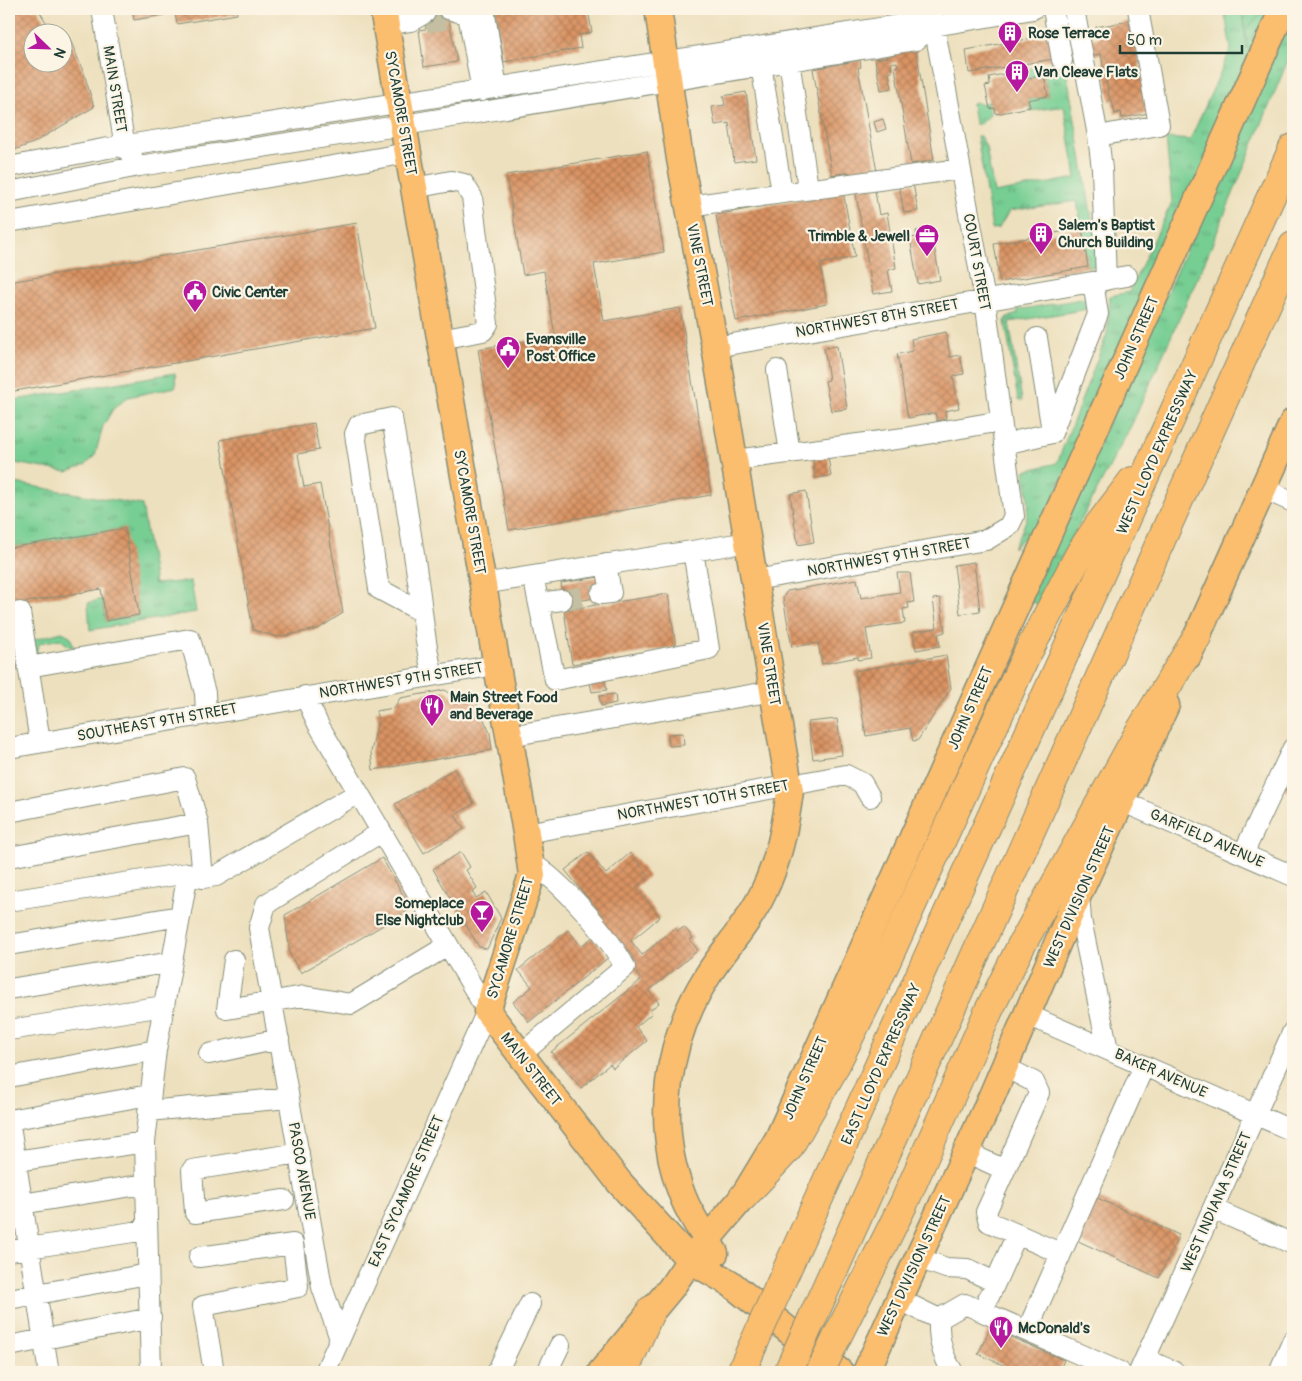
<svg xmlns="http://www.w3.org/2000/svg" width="1302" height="1381" viewBox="0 0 1302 1381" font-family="Pangolin,sans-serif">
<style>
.grass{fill:url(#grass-tufts);stroke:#4a8664}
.garden{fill:url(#garden-furrows);stroke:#4a8664}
.building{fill:url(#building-cross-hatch)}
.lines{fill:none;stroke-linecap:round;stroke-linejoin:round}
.minor-tunnel{stroke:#c4bfa2;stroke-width:20;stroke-dasharray:20 10;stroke-linecap:butt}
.minor-casing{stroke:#868e79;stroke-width:22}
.major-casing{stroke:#868e79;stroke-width:29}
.highway-casing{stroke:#868e79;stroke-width:30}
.minor{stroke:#fff;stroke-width:20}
.major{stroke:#fbbd6e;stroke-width:26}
.highway{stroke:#fbbd6e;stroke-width:28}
.highway-bridge-casing{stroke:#868e79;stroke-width:30;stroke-linecap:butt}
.highway-bridge{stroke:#fbbd6e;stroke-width:28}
.labels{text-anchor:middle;stroke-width:4.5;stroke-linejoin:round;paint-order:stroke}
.poi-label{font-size:15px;font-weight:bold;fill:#1f3d34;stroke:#fcf5e5;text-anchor:start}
.street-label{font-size:15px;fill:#1f3d34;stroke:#fcf5e5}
</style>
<defs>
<pattern id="grass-tufts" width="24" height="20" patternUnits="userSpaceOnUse" patternTransform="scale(1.25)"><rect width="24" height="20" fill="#76ce93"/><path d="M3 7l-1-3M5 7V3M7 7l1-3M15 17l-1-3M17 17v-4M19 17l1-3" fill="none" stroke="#60a879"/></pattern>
<pattern id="garden-furrows" width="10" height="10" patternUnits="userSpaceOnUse" patternTransform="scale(1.25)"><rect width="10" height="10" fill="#76ce93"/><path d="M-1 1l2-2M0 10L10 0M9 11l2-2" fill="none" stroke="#60a879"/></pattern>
<pattern id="building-cross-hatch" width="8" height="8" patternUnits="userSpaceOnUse" patternTransform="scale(1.25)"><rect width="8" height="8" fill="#da9362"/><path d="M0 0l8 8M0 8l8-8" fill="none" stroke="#b07952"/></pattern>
</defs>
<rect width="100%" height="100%" fill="#fcf5e5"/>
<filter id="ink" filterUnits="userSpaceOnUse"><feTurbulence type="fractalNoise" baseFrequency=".02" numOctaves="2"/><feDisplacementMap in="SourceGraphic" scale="10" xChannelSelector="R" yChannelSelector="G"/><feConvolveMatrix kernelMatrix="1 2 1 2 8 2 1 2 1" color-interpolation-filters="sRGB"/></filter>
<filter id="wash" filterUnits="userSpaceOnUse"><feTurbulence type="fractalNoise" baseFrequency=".0096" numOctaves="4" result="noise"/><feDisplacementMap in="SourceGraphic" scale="20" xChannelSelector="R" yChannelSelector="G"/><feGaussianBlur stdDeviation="1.12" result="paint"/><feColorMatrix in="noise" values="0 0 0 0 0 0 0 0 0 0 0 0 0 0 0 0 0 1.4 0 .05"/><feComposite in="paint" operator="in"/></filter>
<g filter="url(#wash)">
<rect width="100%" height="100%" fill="#ede0be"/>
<path class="grass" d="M1224 9H1242L1247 48 1254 53 1044 519 1013 548C1031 513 1031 511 1024 471L1057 463 1107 334 1110 296 1129 292 1172 202 1166 138 1190 140 1231 49Z
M1293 11V48L1209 252 1132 424 1037 604 1029 600Z
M1060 33 1100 265 1088 267 1077 201 1009 211 999 228 992 229 977 136H980L986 147 994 193 1076 178 1064 106 1031 111 1028 100 1048 96 1044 75 1025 79 1023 70 1055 63Z
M976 102 980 104 989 102 990 114C986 119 983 125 975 124L972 103Z
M1087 298 1089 309 1009 322 1022 401 1018 400 1005 321 1007 317 1018 314 1017 310Z
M175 373 176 387 128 397 113 409 103 426 95 456 86 465 67 472 9 462V401Z
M9 482 142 505 155 584 191 581 196 612 90 630 88 603 102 599 106 621 139 615 124 528 9 548Z
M62 632 70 636 74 647H70L60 639 40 643 36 651 43 656 37 657 32 640Z"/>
<path class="garden" d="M1242 9H1261L1264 19 1254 53 1247 48Z"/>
<g id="blocks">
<path class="building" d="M9 9H38L52 32H32V62H62V41L69 37 84 73 94 107 33 143 9 152Z
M132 9H163L164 15 134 20Z
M174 9H236L237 14 177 24Z
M433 9H447L457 62 424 67 419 30 426 29 423 10Z
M495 9H588L592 32 579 35 581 48 504 62Z
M1129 21 1133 40H1135L1149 113 1122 118 1121 112 1115 114 1112 100 1110 101 1101 54 1090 56 1087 39 1098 38 1096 27Z
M1050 35 1054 59 969 73 966 50Z
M916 49 934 160 911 164 895 67 898 66 897 62 891 63 892 72 889 73 892 88 881 90 875 59 888 57 887 54Z
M860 60 861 67 858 68 877 172 850 176 849 172 832 175 813 69Z
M1023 70 1025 79 1044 75 1048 96 1028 100 1030 107 996 114 995 108 990 109 986 90 985 86 990 85 989 77Z
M746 92 756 159 734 162 729 123 715 125 712 107 725 105 723 96Z
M883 119 886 129 877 132 874 122Z
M647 151 664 252 594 264 604 321 680 308 711 495 509 530 478 349 555 336 544 271 523 275 506 175Z
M913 183 918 211 904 213 899 186Z
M874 185 879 215 887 213 896 268 888 270 892 291 873 294 855 188Z
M843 191 855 257 820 264 827 304 736 321 716 215Z
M357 223 375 328 9 392V282Z
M931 228 940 280 918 284 910 238 917 237 916 231Z
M1082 228 1088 267 1000 282 994 244Z
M946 332 950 357 960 355 964 374 953 376 959 408 945 411 946 419 937 421 935 413 908 418 897 354 913 351 911 339Z
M837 346 847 409 831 411 825 381 829 380 824 348Z
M314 423 319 450 298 454 304 487 320 484 343 613 318 629 278 637 253 630 220 440Z
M828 457 831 476 815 478 813 459Z
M806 491 814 542 798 545 790 494Z
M125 528 139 615 106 621 101 589 9 605V548Z
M974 562 980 611 960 614 954 565Z
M897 573H910L914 602 908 603 909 608 903 609 905 623 866 629 871 658 858 660V657L822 664 818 643 792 647 783 598 787 591 857 579 861 598 900 592Z
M599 577 602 597 564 603 561 583Z
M668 594 676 647 572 664 564 610Z
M940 598 945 632 938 634 940 646 916 650 913 632 937 628 933 599Z
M946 655 951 688 918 740 913 741 910 728 866 736 855 671Z
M605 680 607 690 592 692 590 683Z
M445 690 455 697 475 694 477 704 490 733 492 750 373 770 371 752 378 721 376 711 394 708 400 698Z
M615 694 616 703 601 706 599 696Z
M837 719 842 755 813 759 808 722Z
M683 733 684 745 669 746 668 734Z
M1293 763V794L1278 787Z
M454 769 474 804 455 815 464 829 424 853 395 804Z
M461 852 470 867 466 870 477 888 472 892 476 898 486 892 501 918 487 949 479 947 433 869Z
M588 852 606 874 630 853 649 876 636 887 660 917 631 941 642 955 675 928 678 931 684 927 693 938 690 940 698 950 649 991 659 1003 650 1010 652 1013 636 1027 647 1041 613 1068 610 1064 581 1088 551 1052 641 980 597 917 601 914 565 870Z
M382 858 411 909 301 973 290 955 285 915Z
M568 930 581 946 593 937 609 957 529 1022 513 1002 532 987 518 970Z
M1095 1197 1179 1235 1159 1278 1076 1240Z
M990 1328 1064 1360 1059 1372H1019L978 1354Z"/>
</g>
</g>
<g filter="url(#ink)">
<use href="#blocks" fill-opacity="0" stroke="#868e79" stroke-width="1"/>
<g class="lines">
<path class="minor-tunnel" d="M426 23 449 19
M562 600 601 594"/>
<defs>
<path id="minor" d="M102 9 125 147 132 156
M448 9 458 12 467 9
M467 9 482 91
M484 9 497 88
M1053 9 1062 60
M1074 9 1098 136 1159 125 1138 9
M386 25 411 21 425 13
M789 60 808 188
M761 65 782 192
M1098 136 1102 169 1106 280
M9 167 108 148 912 23 934 26 1033 9
M414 188 451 181 464 184 472 197 488 324 483 331 440 339
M9 192 139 166 404 125 916 40 934 26
M688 206 960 169
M9 222 408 153
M1037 338 1052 431
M715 347 1127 276
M777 370 790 453
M1004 444 1052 433 1098 314 1093 282
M735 460 904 438 1001 421
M1264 489 1293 502
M533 576 555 680 709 649 693 551
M755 580 986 540 1009 526 1014 516 985 300 931 9
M482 584 749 542
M601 594 611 593 606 564
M539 603 562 600
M422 612 379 589 355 434 359 425 392 418C401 472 410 526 418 581 423 612 424 644 433 675
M9 614 20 612 40 742
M28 667 190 639 205 693 206 713
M305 696 318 724 487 1011 325 1372
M509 736 774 691
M9 748 496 665
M1121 801 1293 876
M9 812 185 778 198 823 203 878
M526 833 846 775 862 783 870 797
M1243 854 1293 748
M9 857 198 823
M1079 893 1081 920 1108 1050
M9 901 188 873
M9 945 180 916
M234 960 227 1009 304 996 351 1004 447 946
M9 989 172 962
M1028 1015 1293 1131
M9 1030 164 1006
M209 1054 279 1039
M520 1055 625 967C607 933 562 882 530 862
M9 1077 156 1050
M148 1111 289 1098
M9 1119 48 1367 47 1372
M9 1120 149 1095
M966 1152 1005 1170 1039 1093 1034 1082 1005 1067
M9 1162 145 1142
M1005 1170 986 1212 989 1222 1060 1253
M284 1200 195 1213 192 1170 299 1153
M9 1206 145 1184
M1213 1209 1293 1244
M9 1251 146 1230
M199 1257 293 1244 298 1287 203 1306 214 1372
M918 1258 946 1268 967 1269 995 1282
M9 1299 148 1274
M898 1299 939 1319
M983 1310 1017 1234
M1027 1331 1144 1066
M340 1339 322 1287 259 928 266 904 381 832
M9 1346 151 1318
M1145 1359 1175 1372
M151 1372 145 1142 156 1050 188 873 203 878 216 876 358 793
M497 1372 530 1304
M547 1372 560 1345
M953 1372C942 1356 938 1338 939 1319L965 1304 1120 1372
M1139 1372 1293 1031
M1279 1372 1293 1340"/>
<path id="major" d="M383 9 526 833 532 875 487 1011 619 1182 690 1260 730 1283 840 1372
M658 9 680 159 715 347 790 791C785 828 779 860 763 893 749 923 725 948 708 975 666 1041 654 1124 683 1197 691 1218 704 1234 715 1253
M1188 656 1293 422
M601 1372 671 1288 690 1260 743 1197 778 1139 1283 9
M866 1372 991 1098 1079 893 1166 705"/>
<path id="highway" d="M743 1197 788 1149 832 1072 876 984 1025 658 1080 553 1098 526 1132 481
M778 1289 1293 148
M812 1319 1293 246
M836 1339 904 1203 989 1010 1021 946 1138 734 1197 637
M624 1372 651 1310
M741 1372 754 1343"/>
</defs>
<use href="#minor" class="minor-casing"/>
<use href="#major" class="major-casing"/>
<use href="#highway" class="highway-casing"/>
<use href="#minor" class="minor"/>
<use href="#major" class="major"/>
<use href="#highway" class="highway"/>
<defs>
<path id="highway-bridge" d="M754 1343 778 1289
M788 1372 812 1319
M820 1372 836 1339"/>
</defs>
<use href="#highway-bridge" class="highway-bridge-casing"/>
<use href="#highway-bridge" class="highway-bridge"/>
</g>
</g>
<defs>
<symbol id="building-pin" viewBox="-11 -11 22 30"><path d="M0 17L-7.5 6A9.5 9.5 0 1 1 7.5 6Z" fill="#b5179e" stroke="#fcf5e5"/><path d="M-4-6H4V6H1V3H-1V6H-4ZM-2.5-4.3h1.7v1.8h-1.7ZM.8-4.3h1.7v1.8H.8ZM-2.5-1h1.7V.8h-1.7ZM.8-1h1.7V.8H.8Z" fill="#fff"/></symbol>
<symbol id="office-pin" viewBox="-11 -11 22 30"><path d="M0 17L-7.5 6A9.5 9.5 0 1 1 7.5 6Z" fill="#b5179e" stroke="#fcf5e5"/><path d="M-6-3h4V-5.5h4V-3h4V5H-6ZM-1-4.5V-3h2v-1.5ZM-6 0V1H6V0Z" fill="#fff"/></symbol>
<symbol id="civic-pin" viewBox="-11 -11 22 30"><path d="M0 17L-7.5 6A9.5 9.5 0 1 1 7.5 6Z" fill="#b5179e" stroke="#fcf5e5"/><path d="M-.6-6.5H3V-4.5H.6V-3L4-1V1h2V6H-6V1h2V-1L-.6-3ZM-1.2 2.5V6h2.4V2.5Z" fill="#fff"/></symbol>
<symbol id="restaurant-pin" viewBox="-11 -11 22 30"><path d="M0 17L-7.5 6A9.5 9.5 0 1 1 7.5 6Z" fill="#b5179e" stroke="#fcf5e5"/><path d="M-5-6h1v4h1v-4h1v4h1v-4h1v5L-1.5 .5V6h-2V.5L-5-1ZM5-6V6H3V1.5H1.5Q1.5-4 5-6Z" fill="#fff"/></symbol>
<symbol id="bar-pin" viewBox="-11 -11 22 30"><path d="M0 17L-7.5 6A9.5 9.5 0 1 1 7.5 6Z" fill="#b5179e" stroke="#fcf5e5"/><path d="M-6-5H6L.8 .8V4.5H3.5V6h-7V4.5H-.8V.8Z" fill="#fff"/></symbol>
</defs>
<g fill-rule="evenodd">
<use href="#building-pin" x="996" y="19" width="28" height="38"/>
<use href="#building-pin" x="1003" y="58" width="28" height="38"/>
<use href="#building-pin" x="1027" y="220" width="28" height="38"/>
<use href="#office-pin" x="913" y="222" width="28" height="38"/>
<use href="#civic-pin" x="181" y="278" width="28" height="38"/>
<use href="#civic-pin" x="494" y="334" width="28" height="38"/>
<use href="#restaurant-pin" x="418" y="692" width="28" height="38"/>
<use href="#bar-pin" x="468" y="898" width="28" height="38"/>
<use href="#restaurant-pin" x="987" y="1314" width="28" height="38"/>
</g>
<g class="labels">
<g class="poi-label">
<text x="1028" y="38">Rose Terrace</text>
<text x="1034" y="77">Van Cleave Flats</text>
<text x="1058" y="230">Salem's Baptist<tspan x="1058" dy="17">Church Building</tspan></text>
<text x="910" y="241" text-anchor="end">Trimble &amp; Jewell</text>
<text x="212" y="297">Civic Center</text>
<text x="526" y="344">Evansville<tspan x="526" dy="17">Post Office</tspan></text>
<text x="450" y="702">Main Street Food<tspan x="450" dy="17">and Beverage</tspan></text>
<text x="464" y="908" text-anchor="end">Someplace<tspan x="464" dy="17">Else Nightclub</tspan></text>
<text x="1018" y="1333">McDonald's</text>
</g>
<g class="street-label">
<text transform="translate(115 89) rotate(81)" y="5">MAIN STREET</text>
<text transform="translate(401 113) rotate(80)" y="5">SYCAMORE STREET</text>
<text transform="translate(977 262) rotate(80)" y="5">COURT STREET</text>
<text transform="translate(700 265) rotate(79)" y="5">VINE STREET</text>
<text transform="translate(877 318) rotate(-10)" y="5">NORTHWEST 8TH STREET</text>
<text transform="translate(1136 338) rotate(-66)" y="5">JOHN STREET</text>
<text transform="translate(1157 452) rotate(-66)" y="5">WEST LLOYD EXPRESSWAY</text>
<text transform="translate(470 512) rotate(80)" y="5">SYCAMORE STREET</text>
<text transform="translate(889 557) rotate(-10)" y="5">NORTHWEST 9TH STREET</text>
<text transform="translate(769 664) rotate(81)" y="5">VINE STREET</text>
<text transform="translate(401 680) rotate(-9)" y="5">NORTHWEST 9TH STREET</text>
<text transform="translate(970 708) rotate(-66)" y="5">JOHN STREET</text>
<text transform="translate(157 722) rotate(-10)" y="5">SOUTHEAST 9TH STREET</text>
<text transform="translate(703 800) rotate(-10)" y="5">NORTHWEST 10TH STREET</text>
<text transform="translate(1207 838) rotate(24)" y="5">GARFIELD AVENUE</text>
<text transform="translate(1079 897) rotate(-66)" y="5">WEST DIVISION STREET</text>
<text transform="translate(510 938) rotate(-73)" y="5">SYCAMORE STREET</text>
<text transform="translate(881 1064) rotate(-66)" y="5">EAST LLOYD EXPRESSWAY</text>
<text transform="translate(531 1069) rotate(52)" y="5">MAIN STREET</text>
<text transform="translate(1161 1073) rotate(24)" y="5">BAKER AVENUE</text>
<text transform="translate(805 1078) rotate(-66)" y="5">JOHN STREET</text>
<text transform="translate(302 1171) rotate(80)" y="5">PASCO AVENUE</text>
<text transform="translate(406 1191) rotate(-66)" y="5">EAST SYCAMORE STREET</text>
<text transform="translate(1216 1202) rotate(-66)" y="5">WEST INDIANA STREET</text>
<text transform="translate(914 1266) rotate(-65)" y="5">WEST DIVISION STREET</text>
</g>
</g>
<rect width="1302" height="1381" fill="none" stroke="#fcf5e5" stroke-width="30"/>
<g transform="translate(48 48) rotate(113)"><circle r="24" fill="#fcf5e5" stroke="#a4ab9e"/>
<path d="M0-4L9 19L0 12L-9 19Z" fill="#b5179e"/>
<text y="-8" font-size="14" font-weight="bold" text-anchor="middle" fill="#1f3d34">N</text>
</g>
<path d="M1120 45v8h122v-8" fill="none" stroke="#1f3d34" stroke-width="2.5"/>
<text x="1127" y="45" font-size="15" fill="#1f3d34" stroke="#fcf5e5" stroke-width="4" paint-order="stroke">50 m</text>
</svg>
